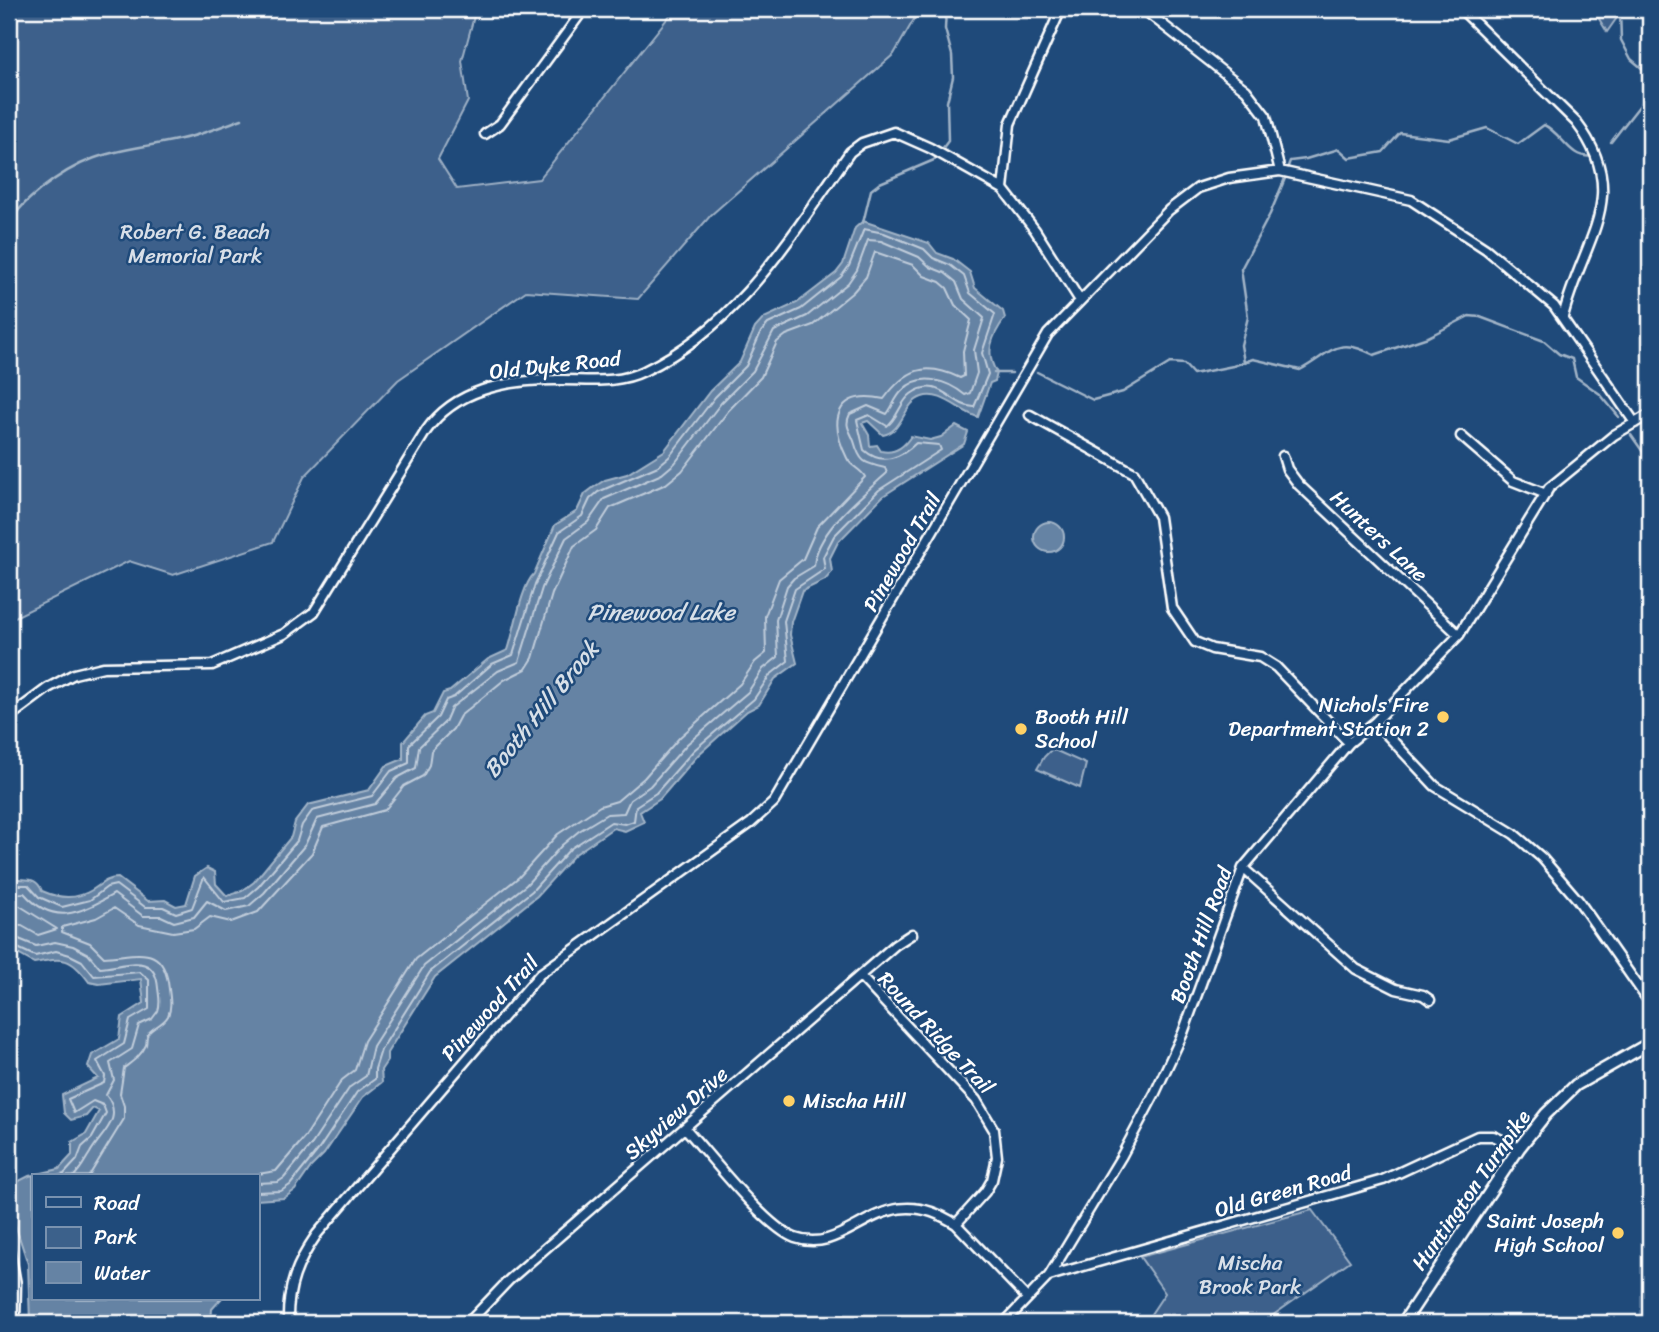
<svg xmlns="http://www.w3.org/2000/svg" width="1659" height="1332" viewBox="0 0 1659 1332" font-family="Sriracha,sans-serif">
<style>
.green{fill:#3c618b;stroke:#9eb0c5;stroke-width:2}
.water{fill:#6583a4;stroke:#a3b5c8;stroke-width:2}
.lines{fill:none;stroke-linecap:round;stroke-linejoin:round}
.shore{stroke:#c1cddb;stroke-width:2}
.stream{stroke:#a3b5c8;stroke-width:2.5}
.minor-casing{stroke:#fff;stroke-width:13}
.major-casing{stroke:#fff;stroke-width:15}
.minor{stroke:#1f4a7a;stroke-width:8}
.major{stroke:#1f4a7a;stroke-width:10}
.poi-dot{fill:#ffd166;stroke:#1f4a7a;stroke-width:2.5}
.labels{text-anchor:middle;stroke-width:5;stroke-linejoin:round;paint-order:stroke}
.park-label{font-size:21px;fill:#d8dfe8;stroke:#1f4a7a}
.street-label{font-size:21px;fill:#fff;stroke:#1f4a7a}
.poi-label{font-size:21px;fill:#fff;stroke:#1f4a7a;text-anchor:end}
.water-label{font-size:23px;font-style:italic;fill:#d8e0e8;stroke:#1f4a7a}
</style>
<rect width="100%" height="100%" fill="#1f4a7a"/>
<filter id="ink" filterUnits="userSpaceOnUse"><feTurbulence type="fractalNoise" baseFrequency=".0143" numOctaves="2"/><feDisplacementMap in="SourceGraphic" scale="14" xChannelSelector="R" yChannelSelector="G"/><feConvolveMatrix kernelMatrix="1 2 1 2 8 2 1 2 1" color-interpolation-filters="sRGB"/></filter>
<g filter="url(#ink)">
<path class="green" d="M9 9H476L462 61 468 101 438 159 457 189 539 179 675 9H920L894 54 711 215 638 299 526 291 398 380 304 477 273 542 173 575 129 561 9 620Z
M1593 9H1623L1607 32Z
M1052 749 1086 764 1080 788 1037 769 1044 757Z
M1312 1210 1350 1261 1262 1323H1145L1165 1293 1140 1257Z"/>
<path class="water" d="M863 221 929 243 937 253 953 259 970 272 975 288 1003 311 1005 318C992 336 984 353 997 373L995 381 990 383 978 417C960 412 941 390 922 397 903 403 904 431 883 435L868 421 862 423 869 435 870 446 877 445 881 451C894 454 904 447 911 436L930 440 941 437 956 426 968 432 964 444 883 496 838 542 830 558 832 572 825 580 802 591 791 622 790 635 797 663 775 679 759 705 747 711 698 755 660 799 640 812 644 822 625 831 613 828 574 855 537 896 435 977 387 1053V1061L381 1070 382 1082 363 1097 324 1154 311 1167 295 1190 284 1198 257 1200V1176H33V1299H221L212 1309 211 1323H30L28 1264 9 1206V1186L29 1176 59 1169 72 1155V1142L86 1134 99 1111 93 1108 86 1116 71 1120 64 1113 62 1095 98 1078 88 1067 92 1055 119 1039 122 1017 144 1003 141 979 99 984 89 982C71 957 63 957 34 963L9 949V877C22 883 35 873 42 891 58 898 76 900 92 890 102 884 106 878 118 878L148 901 165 900 176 906 186 904 195 876 207 868 215 872 216 884 227 896 242 891 254 882 291 837 295 822 308 805 369 790 386 766 403 759V742L425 716 433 713 443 693 450 691 488 659 508 650C514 633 521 586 534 574L555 525 577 511 585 494 594 487 605 480 627 474 664 451 710 391 740 362 755 328 764 318 797 303 836 273 843 264 855 228Z
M1034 537a15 15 0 1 1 30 0a15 15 0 1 1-30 0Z"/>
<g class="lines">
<path class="shore" d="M9 885H28L39 897 62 907 90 900 107 887 116 885 145 907H163L176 913 192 908 204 877 224 902 245 898 258 887 297 841 302 825 312 811 372 796 391 771 409 763V745L438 717 446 700 454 697 492 664 513 655 535 584 559 532 582 516 590 499 598 492 658 466 669 457 715 397 746 366 761 332 768 324 801 309 841 277 849 266 864 229 884 233 924 249 933 258 950 265 964 276 970 293 995 314 982 353 988 374 974 407C952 407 939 374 911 394 900 402 898 418 887 426L869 415 857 420 864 450C882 466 901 458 916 443L939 445 941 450 879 490 834 536 823 557 825 569 795 589 784 621 788 661 770 675 754 699 694 750 656 793 636 806 634 821 625 824 611 822 570 849 532 891 430 972 381 1050 375 1069V1079L357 1092 319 1149 290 1185 281 1191 257 1192
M9 895 24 893C55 928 81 912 114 894L143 916H161L174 922 194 917 207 901 226 911 249 906 264 893 305 845 317 819 375 804 397 778 416 768 419 747 445 722 451 708 498 671 519 662 542 588 566 538 588 522 604 499 662 474 675 463 721 403 753 371 774 331 807 316 848 283 857 270 868 240 881 241 919 257 930 267 945 273 956 282 963 299 984 318 974 350 977 373 970 393 965 395C948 381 921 371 903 390 896 396 893 406 887 414L868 406 850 414C844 426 850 430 854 441 860 462 863 463 885 468L887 473C862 496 816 531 814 566L794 578 787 586 776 620 778 657 763 669 748 692 687 744 650 786 630 800 624 813 607 814 579 831 562 845 526 885 424 966 373 1046 366 1076 350 1087 312 1144 284 1178 278 1182 257 1183
M9 905 20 906 57 929 38 935 22 926 9 924
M9 935 36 946 55 942 73 946 88 954 100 968C126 966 155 951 158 988 159 997 161 1003 158 1011L152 1019 139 1025 132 1049 110 1063 114 1080 106 1095C125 1119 101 1133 90 1153 84 1162 82 1168 74 1176
M9 944 35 956 56 951 70 955 82 961 94 976 140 972 149 980V1009L130 1020 124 1044 97 1061 105 1076 104 1083 68 1099 74 1113 93 1101 103 1105 106 1113 92 1138 82 1147 77 1160 64 1174 57 1176
M89 1176 124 1119V1106L120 1094 124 1068C133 1061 141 1056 146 1045 147 1041 146 1037 148 1034 152 1027 163 1025 168 1016 172 1007 170 998 169 989 164 943 139 955 104 957L90 943 62 932V927L96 918 114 908 139 925 173 932 194 929 210 917 231 922 258 912 312 853 323 827 385 810 404 786 423 776 429 765 431 751 453 729 460 716 504 680 526 669 533 658 552 594 574 546 596 530 610 508 666 484 682 471 729 410 761 377 777 342 786 335 813 325 853 292 866 277 875 252 913 265 924 276 940 282 947 288 955 305 971 320 963 351 964 376 960 378C925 361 906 369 884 399 836 389 828 420 847 458 851 467 861 469 865 477L817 527 803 559 779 579 765 616 766 653 755 662 740 684 680 737 644 778 617 801 600 806 558 834 519 877 416 959 364 1041 355 1070 342 1080 305 1137 276 1171 246 1176"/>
<path class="stream" d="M1611 142 1647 96 1644 70 1631 59 1621 40 1620 9
M1287 169 1290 161 1306 159 1339 149 1349 158 1383 152 1400 133 1449 139 1487 128 1518 144 1544 125C1562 133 1570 160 1592 156
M863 223 871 190 880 183 934 160 948 141 947 102 953 77 952 55 945 29 946 9
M9 225C16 210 28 200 41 189 94 148 120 153 181 139 201 135 222 126 242 119
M1244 362 1241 345 1248 317 1241 269 1270 214 1286 176
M1037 372 1093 400 1123 392 1170 363 1184 364 1193 374 1233 366 1253 359 1300 370C1332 353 1336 335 1374 355L1428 337 1469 316 1480 317 1544 341 1559 354 1572 359 1576 377 1600 394 1619 417
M994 373H1012
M1631 435 1650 462"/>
<defs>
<path id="minor" d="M1061 9 1010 124 1003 189 1035 230 1079 299
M1143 9 1246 90 1266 116 1280 171
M1461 9 1576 122C1633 196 1582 240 1563 317
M485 134 500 124 584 9
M1030 415 1134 473 1159 517 1172 608 1195 642 1212 649 1260 657 1276 667 1349 743
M1461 436 1513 481 1546 494
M1283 456 1287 469 1299 485 1459 635
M9 717 48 688 74 674 103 667 212 665 284 634 314 612 426 431C455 389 507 380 555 380 585 379 616 385 644 371 740 325 791 236 850 152L862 143 894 132 930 148 1003 189
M1375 722 1435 786 1514 834 1542 858 1578 900 1650 1003
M1243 868 1356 969 1396 989 1423 995 1430 1000
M860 976 976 1100 994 1130 997 1157 992 1180 985 1192 956 1224
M685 1128C709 1154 765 1227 795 1238 851 1258 879 1174 956 1224L1027 1298
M9 1246 16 1284 15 1323
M1049 1276 1383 1180 1478 1136H1493L1519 1148
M288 1323C287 1287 297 1263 317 1234L540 974 751 823 774 802 1048 334 1169 210 1198 188 1229 178 1280 171 1411 200 1486 249 1554 306 1635 423
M468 1323 509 1280 895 945 912 934
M1004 1323 1049 1276 1121 1157 1155 1093 1183 1033 1243 868 1349 743 1375 722 1459 635 1549 488 1614 435 1650 414"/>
<path id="major" d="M1403 1323 1519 1148 1546 1114 1576 1085 1650 1043"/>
</defs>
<use href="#minor" class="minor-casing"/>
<use href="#major" class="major-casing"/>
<use href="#minor" class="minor"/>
<use href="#major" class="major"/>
</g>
</g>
<g class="poi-dot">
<circle cx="1443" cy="717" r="7"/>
<circle cx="1021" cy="729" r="7"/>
<circle cx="789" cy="1101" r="7"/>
<circle cx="1618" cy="1233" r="7"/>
</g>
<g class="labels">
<g class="park-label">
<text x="195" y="239">Robert G. Beach<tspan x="195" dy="24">Memorial Park</tspan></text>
<text x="1250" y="1270">Mischa<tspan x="1250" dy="24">Brook Park</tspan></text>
</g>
<g class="street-label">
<text transform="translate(555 365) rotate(-6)" y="7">Old Dyke Road</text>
<text transform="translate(1379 536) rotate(43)" y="7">Hunters Lane</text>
<text transform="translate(902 552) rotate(-60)" y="7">Pinewood Trail</text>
<text transform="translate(1201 935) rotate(-70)" y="7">Booth Hill Road</text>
<text transform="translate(490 1008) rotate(-48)" y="7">Pinewood Trail</text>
<text transform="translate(936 1033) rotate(47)" y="7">Round Ridge Trail</text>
<text transform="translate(676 1113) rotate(-41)" y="7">Skyview Drive</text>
<text transform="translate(1471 1190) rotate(-55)" y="7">Huntington Turnpike</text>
<text transform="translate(1283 1191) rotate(-16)" y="7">Old Green Road</text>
</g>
<g class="poi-label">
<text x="1429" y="712">Nichols Fire<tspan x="1429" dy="24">Department Station 2</tspan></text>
<text x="1035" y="724" text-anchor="start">Booth Hill<tspan x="1035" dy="24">School</tspan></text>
<text x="803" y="1108" text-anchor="start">Mischa Hill</text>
<text x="1604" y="1228">Saint Joseph<tspan x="1604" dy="24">High School</tspan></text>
</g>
<g class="water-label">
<text x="661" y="620">Pinewood Lake</text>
<text transform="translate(541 709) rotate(-51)" y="8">Booth Hill Brook</text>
</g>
</g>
<rect width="1659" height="1332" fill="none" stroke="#1f4a7a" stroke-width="35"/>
<rect x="18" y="18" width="1624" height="1297" fill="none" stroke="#fff" stroke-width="2.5" filter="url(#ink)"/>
<rect x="32" y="1174" width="228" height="126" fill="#1f4a7a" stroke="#7992af" stroke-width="2"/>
<rect x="46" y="1197" width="35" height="10" fill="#1f4a7a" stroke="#7992af" stroke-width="2"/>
<text x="94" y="1210" font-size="21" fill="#ffffff">Road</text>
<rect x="46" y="1227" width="35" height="21" fill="#3c618b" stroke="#7992af" stroke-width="2"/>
<text x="94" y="1244" font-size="21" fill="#ffffff">Park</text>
<rect x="46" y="1262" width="35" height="21" fill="#6583a4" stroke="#7992af" stroke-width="2"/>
<text x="94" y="1280" font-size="21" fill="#ffffff">Water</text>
</svg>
